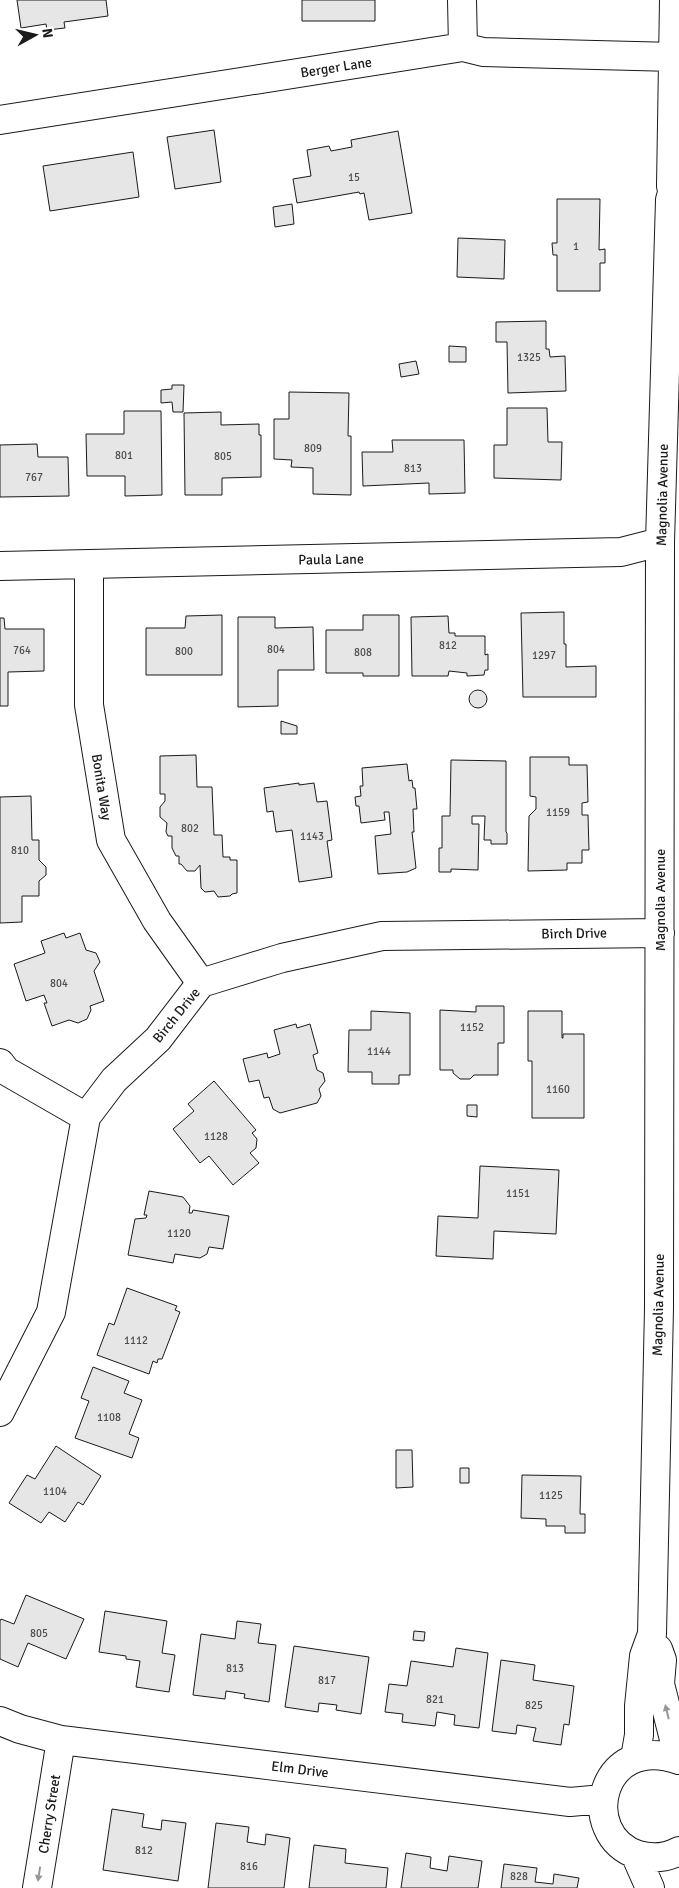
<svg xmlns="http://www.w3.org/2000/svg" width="679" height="1888" viewBox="0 0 679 1888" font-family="Signika,sans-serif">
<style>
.building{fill:#e6e6e6;stroke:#1a1a1a}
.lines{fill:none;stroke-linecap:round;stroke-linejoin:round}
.minor-casing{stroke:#1a1a1a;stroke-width:30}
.minor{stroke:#fff;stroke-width:28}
.oneway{fill:#989898}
.labels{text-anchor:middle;stroke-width:4;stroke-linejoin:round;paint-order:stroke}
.number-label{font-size:11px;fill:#4d4d4d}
.street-label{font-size:14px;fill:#1a1a1a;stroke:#fff}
</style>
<rect width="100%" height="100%" fill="#fff"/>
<path class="building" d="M17 0H106L108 16 64 22 65 28 47 30 46 24 21 28Z
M302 0H375V21H302Z
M214 130 221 182 175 189 167 137Z
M398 131 412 213 369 220 364 193 360 194 359 192 297 203 293 179 311 176 307 150 329 146 331 151 352 147 351 140Z
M133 152 139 197 50 211 43 166Z
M557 199H600L599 250 605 249V263H600V291H557V255H553L552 243H557Z
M292 204 294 224 275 227 273 207Z
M458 238 505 240 504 279 457 277Z
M546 321V349H549L550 357 565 356 566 391 508 393 507 342H496V322Z
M449 346 466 347V362H449Z
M416 361 419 374 401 377 399 364Z
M172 385H184L183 412H173L172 402 161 403V390L172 389Z
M289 392 349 393 348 436H351V495L313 494V468L291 467 292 460 274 459V419H289Z
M507 408H547L548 442H562L561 480 494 478V445H507Z
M124 411H161L162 495 125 496V476H87L86 434H124Z
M221 412V425L259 424V435H261V477L222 478V495H185L184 413Z
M392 440H464L465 493 429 494V483L363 486 362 452H393Z
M37 444 38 457H68L69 496 0 497V445Z
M564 612V644H566V667L596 666V697H523L521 613Z
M222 615V675H146V628H185L186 616Z
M363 615H399V676H363V673H326V630H363Z
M448 616 449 633H455V636H485V655L488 654V670H485L484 675 467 676V673L449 671 448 676H412L411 617Z
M238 617H275V628L313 627 314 670H278V706L238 707Z
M0 618H4L5 629H44V671L8 672V706H0Z
M469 699a9 9 0 1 1 18 0a9 9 0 1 1-18 0Z
M281 721 297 726V734H281Z
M196 755 197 787H212L214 835H222L223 857H230V860H237V893L232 894 230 896 218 897 214 891 205 892 201 888 200 865 195 871H187L181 864H179V856H176L172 848V836H168L166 832 167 823 160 817V807L165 801V794H160V756Z
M530 757H569V765H587L588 802 582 803V815H588L589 850H582V863H567V870L528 871 529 816 536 809V797L530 796Z
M451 760 506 761V832L507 833V844H491V840H484L485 816H472V824H479L478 870 451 869V872H439V848H442V816H450Z
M407 764 409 781 412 780 413 788H415L417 809H413L414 832H412L416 868 407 872 378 874 375 836 391 834 389 812H384L385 820 361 823 359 806H356L355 797 361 796 360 786H363L362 768Z
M299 783V785L314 783 317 802 327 801 332 840 327 841 332 877 299 882 292 830 276 832 273 811 267 812 264 788Z
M31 796 32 840H39V860L46 867V875L39 881V896H22V922L0 923V797Z
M64 933 66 938 80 933 86 950 96 953 100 962 94 971 104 1001 90 1006 91 1010 87 1019 78 1023 69 1020 52 1026 44 1003H47L44 995 26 1001 14 964 45 953 41 941Z
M476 1006H504V1043H498V1075H474L470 1079H460L453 1073V1070H440V1010L476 1012Z
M371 1011 410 1013V1075H399V1084H372V1072H348L349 1030H371Z
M528 1011H562V1038H563V1034H584V1118H532V1061H528Z
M296 1024 297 1028 310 1024 318 1053 313 1055 317 1070 323 1073 325 1081 319 1089 321 1096 317 1103 280 1113 273 1109 269 1097 264 1098 259 1080 249 1082 243 1059 267 1053 268 1058 280 1054 274 1030Z
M214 1081 256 1130 252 1133 257 1139 256 1148 250 1153 259 1163 233 1185 209 1156 200 1163 173 1129 194 1111 188 1104Z
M467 1105H477V1117L467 1116Z
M480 1166 559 1170 556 1234 494 1231 493 1259 436 1256 438 1216 478 1218Z
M149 1191 183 1197 190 1206 189 1213H192L193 1210 229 1216 223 1249 209 1247 207 1254 200 1258 175 1254 173 1263 128 1255 135 1219 146 1218 147 1215H144Z
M127 1288 177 1306 175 1310 180 1312 162 1359H158L157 1363 153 1361 149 1374 97 1355 109 1323 114 1325Z
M93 1367 129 1381 124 1393 142 1400 129 1434 139 1438 132 1458 75 1438 89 1401 81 1398Z
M56 1446 101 1476 83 1505 78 1502 65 1522 49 1512 41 1523 9 1503 27 1475 35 1479Z
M396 1450H412L413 1487 396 1488Z
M460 1468H469V1483H460Z
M522 1475 581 1476 580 1514H585V1533H565V1526H546V1519L521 1518Z
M26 1595 84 1619 66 1659 28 1643 18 1667 0 1659V1621L1 1619 14 1624Z
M105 1611 167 1621 162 1653 175 1655 169 1692 136 1687 140 1661 126 1659V1656L99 1652Z
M237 1621 261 1624 258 1643 276 1645 269 1702 244 1698 245 1694 226 1691 225 1699 193 1695 201 1634 235 1639Z
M414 1631 425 1632 424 1641 413 1640Z
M294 1646 369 1657 361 1714 336 1710 337 1705 319 1703 318 1712 285 1707Z
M456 1648 488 1653 479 1728 454 1725 455 1715 437 1712 435 1726 402 1722 403 1714 385 1712 389 1684 407 1686 411 1661 453 1667Z
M501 1660 535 1665 533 1680 574 1686 569 1725 564 1724 561 1745 533 1741 536 1728 517 1725 516 1734 492 1731Z
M112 1809 144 1814 142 1827 161 1830 162 1820 186 1823 178 1881 103 1870Z
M216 1823 249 1827 247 1842 265 1845 266 1834 290 1838 284 1888H208Z
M314 1845 346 1849 345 1863 388 1868 386 1888H309Z
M406 1853 431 1857 430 1868 447 1871 449 1856 482 1861 478 1888H401Z
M504 1864 537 1868 535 1882 553 1884 554 1874 579 1878 577 1888H501Z"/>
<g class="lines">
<defs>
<path id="minor" d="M462 0 463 47
M0 120 463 47 483 52 674 57
M671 186 674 0
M89 565V705L111 840 157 921 201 983
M0 566 621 552 660 542
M0 1063 6 1071 86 1117
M0 1412 51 1312 86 1117 114 1080 158 1039 201 983 282 958 382 936 660 933
M658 1649 662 1660 660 1684 679 1759
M0 1721 20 1729 61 1740 570 1802 603 1799
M635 1758 639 1735V1706L644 1656 652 1634 659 1308 660 542 670 200 679 167
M679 1760C600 1732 577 1835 638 1855 652 1859 666 1858 679 1851
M635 1854 650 1888
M37 1888 61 1740"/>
</defs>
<use href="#minor" class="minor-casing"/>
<use href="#minor" class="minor"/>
</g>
<defs><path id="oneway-solid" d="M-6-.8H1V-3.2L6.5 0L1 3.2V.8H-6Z" transform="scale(1.25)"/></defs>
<g class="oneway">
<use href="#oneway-solid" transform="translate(667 1712) rotate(-104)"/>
<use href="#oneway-solid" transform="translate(39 1874) rotate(99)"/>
</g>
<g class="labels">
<g class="number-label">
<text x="354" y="181">15</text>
<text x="576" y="250">1</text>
<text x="529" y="361">1325</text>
<text x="313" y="452">809</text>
<text x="124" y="459">801</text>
<text x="223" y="460">805</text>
<text x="413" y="472">813</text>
<text x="34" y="481">767</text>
<text x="448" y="649">812</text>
<text x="276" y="653">804</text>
<text x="22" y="654">764</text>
<text x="184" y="655">800</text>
<text x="363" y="656">808</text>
<text x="544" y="659">1297</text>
<text x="558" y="816">1159</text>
<text x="190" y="832">802</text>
<text x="312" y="840">1143</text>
<text x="20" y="854">810</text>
<text x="59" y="987">804</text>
<text x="472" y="1031">1152</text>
<text x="379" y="1055">1144</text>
<text x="558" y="1093">1160</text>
<text x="216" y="1140">1128</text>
<text x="518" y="1197">1151</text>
<text x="179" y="1237">1120</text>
<text x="136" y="1344">1112</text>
<text x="109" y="1421">1108</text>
<text x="55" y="1495">1104</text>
<text x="551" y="1499">1125</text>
<text x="39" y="1637">805</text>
<text x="235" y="1672">813</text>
<text x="327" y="1684">817</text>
<text x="435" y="1703">821</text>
<text x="534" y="1709">825</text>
<text x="144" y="1854">812</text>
<text x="249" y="1870">816</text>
<text x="519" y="1880">828</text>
</g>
<g class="street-label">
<text transform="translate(336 67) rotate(-9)" y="5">Berger Lane</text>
<text transform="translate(662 495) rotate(-89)" y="5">Magnolia Avenue</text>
<text transform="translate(331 559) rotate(-1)" y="5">Paula Lane</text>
<text transform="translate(102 787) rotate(81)" y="5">Bonita Way</text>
<text transform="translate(660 900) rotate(-90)" y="5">Magnolia Avenue</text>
<text transform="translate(574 933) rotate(-1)" y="5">Birch Drive</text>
<text transform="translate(176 1015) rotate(-51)" y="5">Birch Drive</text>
<text transform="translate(658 1305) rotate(-89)" y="5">Magnolia Avenue</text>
<text transform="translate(300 1769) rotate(7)" y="5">Elm Drive</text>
<text transform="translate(49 1814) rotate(-81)" y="5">Cherry Street</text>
</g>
</g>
<g transform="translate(35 35) rotate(82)" stroke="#ffffff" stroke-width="4" paint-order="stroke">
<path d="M0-4L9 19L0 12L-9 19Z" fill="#1a1a1a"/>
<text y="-8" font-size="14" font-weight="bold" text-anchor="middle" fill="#1a1a1a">N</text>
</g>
</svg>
